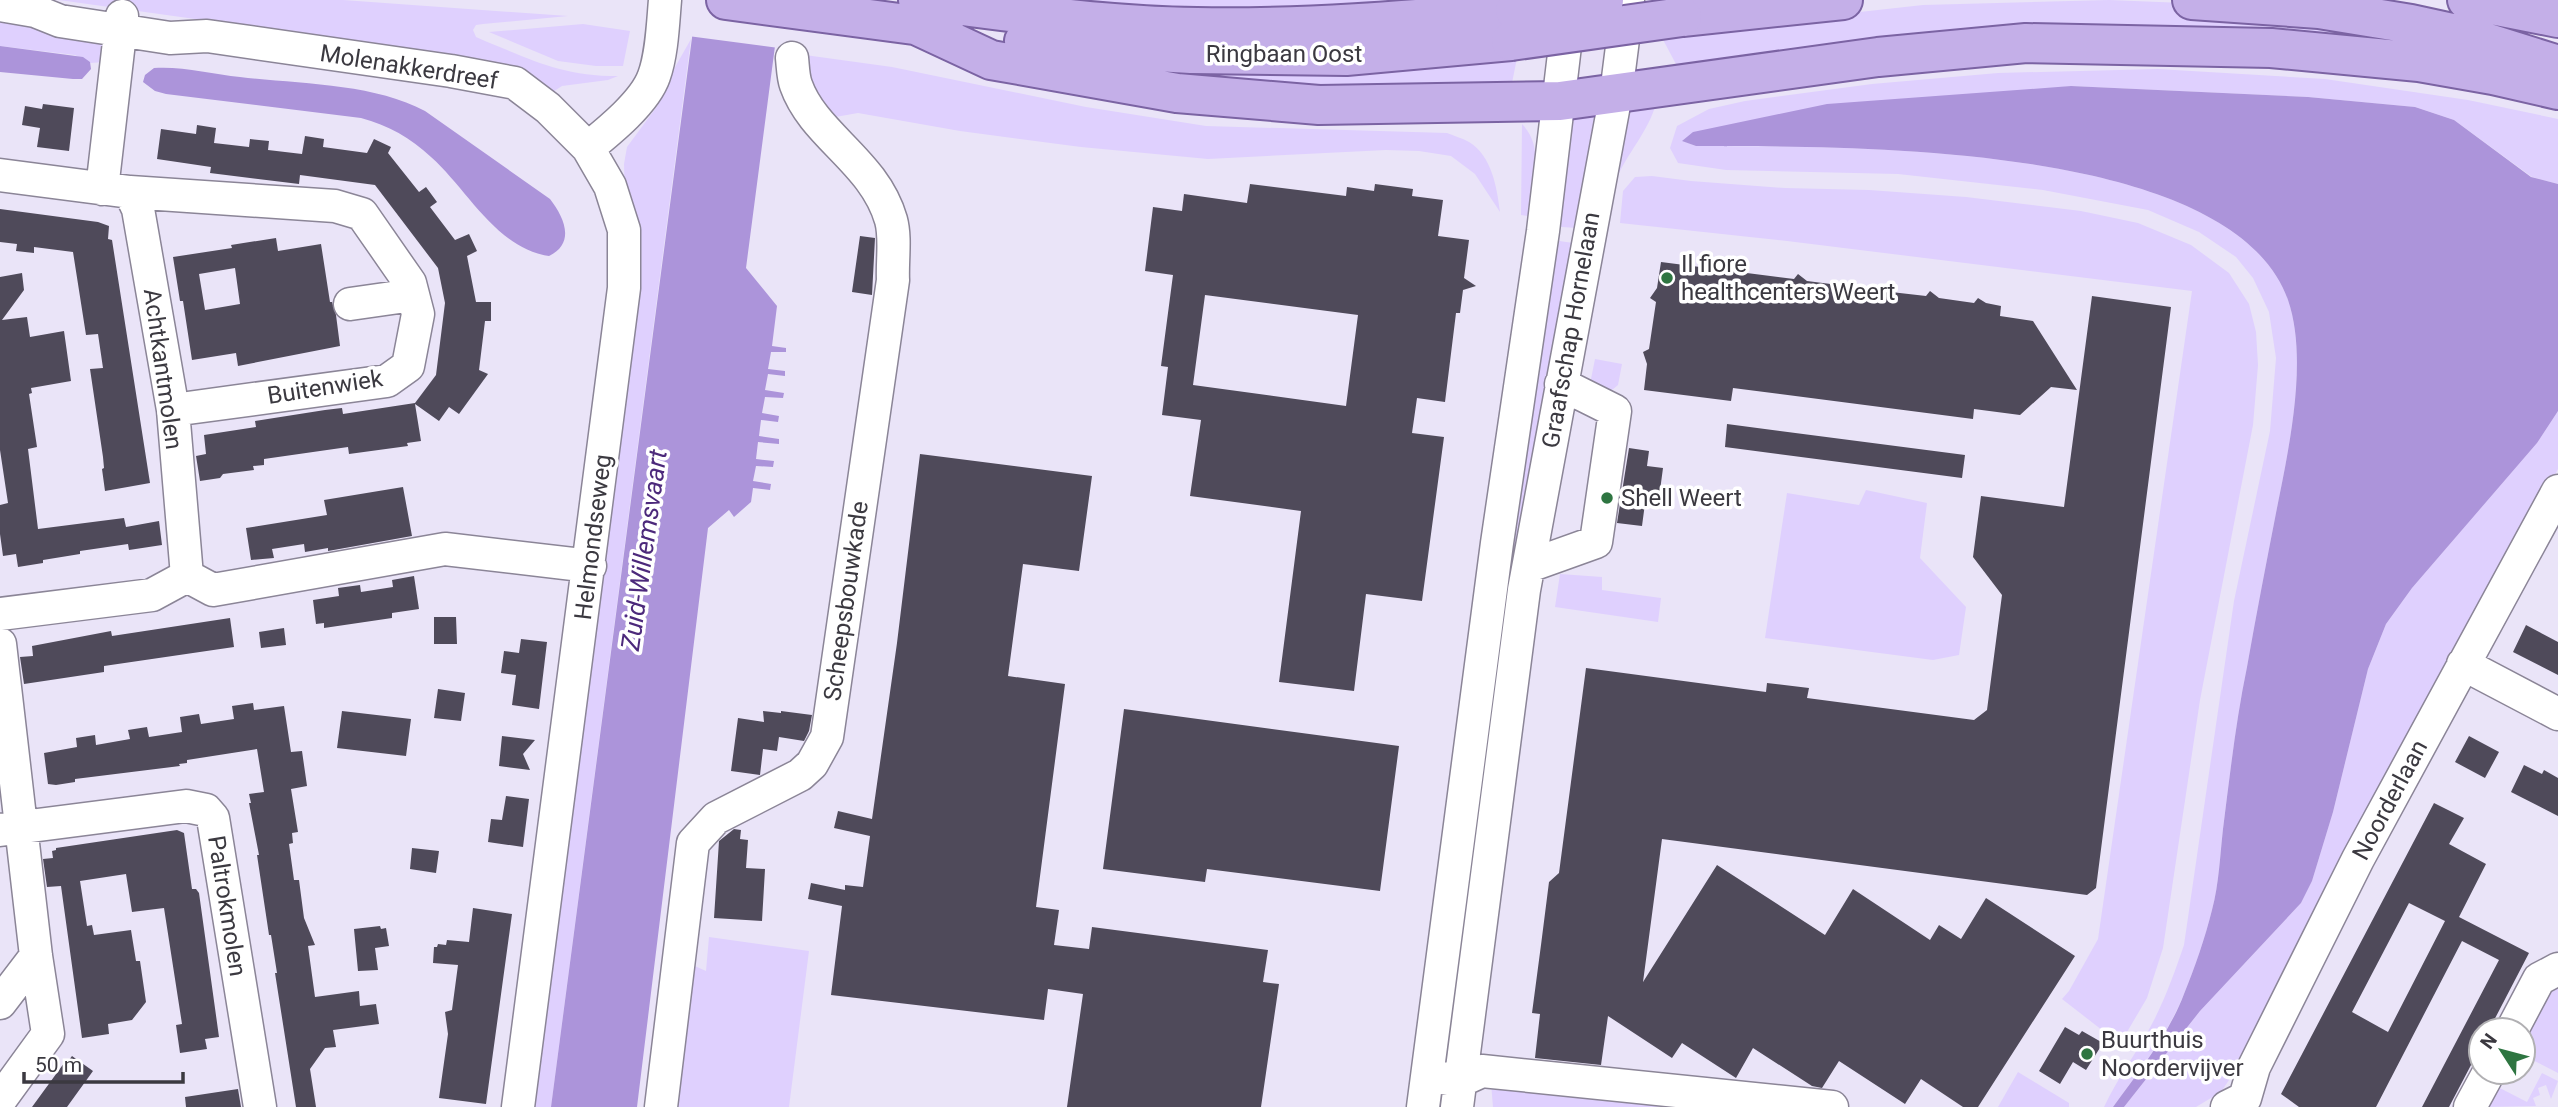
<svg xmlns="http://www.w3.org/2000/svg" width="2558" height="1107" viewBox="0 0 2558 1107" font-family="Roboto,sans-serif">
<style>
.green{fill:#dfd0fe}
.water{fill:#ac94da}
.pier{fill:#eae4f8}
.building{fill:#4f4a5a;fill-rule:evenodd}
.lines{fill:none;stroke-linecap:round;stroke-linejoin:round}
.minor-casing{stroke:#8b8597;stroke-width:35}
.major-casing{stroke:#7b63a3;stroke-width:42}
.minor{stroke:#fff;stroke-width:32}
.major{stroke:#c4afe8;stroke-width:38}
.major-bridge-casing{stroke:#7b63a3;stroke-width:42;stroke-linecap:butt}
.major-bridge{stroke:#c4afe8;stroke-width:38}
.poi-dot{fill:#2e7541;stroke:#fff;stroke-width:2.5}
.labels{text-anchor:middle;stroke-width:7;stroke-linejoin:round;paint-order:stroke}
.street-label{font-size:24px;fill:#3b3940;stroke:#fff}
.poi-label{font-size:24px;fill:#3b3940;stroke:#fff;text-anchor:start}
.water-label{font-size:26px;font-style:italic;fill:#4c297b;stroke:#fff}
</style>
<rect width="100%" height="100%" fill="#eae4f8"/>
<path class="green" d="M59 0H343L568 16 483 24 476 25 473 30 476 37 485 41C535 61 563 76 618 76L608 80 562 86 545 97 497 65 482 59Z
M1047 0H1493L1237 10 1140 7Z
M2109 0 2209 4 2442 39 1677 66 1660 34 1923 5Z
M0 14 104 38 106 62 90 63 75 55 0 46Z
M583 24 630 31 623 66H596L558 61 489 32Z
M691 39 551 1107H531L625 200 624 164 627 147 658 105 670 76Z
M1519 48 1511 88 1391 90 1149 78 1122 58Z
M805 55 892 67 1086 107 1206 126 1447 133C1454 136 1462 138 1469 142 1492 156 1497 188 1500 212L1475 174 1451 156 1419 151 1386 150 1208 159 1081 147 960 131 858 113 824 119 809 97Z
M2158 69 2325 79 2468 100 2558 119V184L2532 177 2454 120 2415 107 2308 97 2071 86 1683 141 1696 146C1837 147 2231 139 2288 300 2309 361 2288 452 2276 513 2266 564 2256 616 2247 667 2236 720 2230 774 2223 829 2220 855 2219 884 2212 910 2205 938 2195 967 2184 994 2167 1036 2139 1071 2113 1107H2104C2118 1077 2138 1051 2153 1022 2166 997 2175 971 2184 945L2234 601 2270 431 2276 358 2269 312 2253 278 2236 257 2199 232 2148 210 2043 190 1898 174 1726 170 1678 163 1670 148 1677 126 1709 109 1745 101 1872 84 1998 73Z
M1600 100 1577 228 1547 226 1564 106Z
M1656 103C1649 131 1627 153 1616 180L1624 111Z
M1522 124C1546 148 1532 186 1528 216L1521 215Z
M1652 176 1691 181 1785 188 1869 190 1966 197 2081 211 2138 223 2191 245 2229 273 2249 304 2256 332 2258 365 2253 425 2200 700 2163 948 2147 998 2120 1044 2062 999 2069 991 2098 939 2192 291 1787 241 1620 223 1623 191 1635 177Z
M1546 239 1573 243 1514 587 1500 585Z
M1595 359 1622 364 1618 385 1612 390 1590 384Z
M2558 411V469L2239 1065 2221 1092 2196 1107H2124L2200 1011 2301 903 2312 881 2333 812 2368 669 2386 624 2412 588 2537 443Z
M1866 490 1927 503 1920 558 1966 607 1959 655 1933 660 1765 638 1787 493 1859 505Z
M1560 574 1602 577V590L1661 598 1658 622 1555 607Z
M709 937 809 951 789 1107H668L688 963 706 971Z
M2558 978V1073L2523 1055V1030Z
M2018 1072 2069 1103V1107H1998Z
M2542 1073 2558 1081 2551 1099 2546 1085 2538 1088 2540 1095 2533 1098 2536 1106 2483 1107 2494 1085 2527 1102Z
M1491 1083 1663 1107H1493Z"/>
<path class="water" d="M697 0H781L746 268 777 306 772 346 786 348V352H771L768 369 785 371V376L768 374 765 390 784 393 783 398 765 397 762 413 779 416 778 422 761 420 759 436 779 439V444L758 442 756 459 774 461 773 467 756 466 753 481 771 484 770 490 753 488 751 502 734 517 729 510 708 528 637 1107H551Z
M0 46 83 57 90 62 91 69 82 79H73L0 72Z
M154 68C181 66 213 74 240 77 299 84 373 83 425 111L550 199C564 217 576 243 549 256 496 248 468 190 431 157 411 138 388 125 361 118L166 94 155 91 143 82 145 75Z
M2071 86 2308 97 2415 107 2454 120 2531 177 2558 184V411L2537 443 2412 588 2386 624 2368 669 2333 812 2312 881 2301 903 2200 1011 2124 1107H2113C2139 1071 2168 1036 2184 994 2195 967 2205 938 2212 910 2219 884 2220 855 2223 829 2230 774 2236 720 2247 667 2256 616 2266 564 2276 513 2288 452 2309 361 2288 300 2231 139 1837 147 1696 146L1682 141 1693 132 1827 104Z"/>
<path class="pier" d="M693 0H785L779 48 688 36Z"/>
<path class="building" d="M43 104 74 108 69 151 37 147 40 128 22 125 25 106 42 109Z
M197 125 216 128 214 143 249 147 250 139 269 141 268 150 302 154 305 136 324 139 323 147 367 153 374 139 391 147 388 153 419 192 426 187 437 202 430 207 455 240 469 234 477 251 467 256 476 302H491V321H485L479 370 488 374 459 414 449 407 439 421 415 404 421 441 407 443 408 446 349 454 348 447 264 459V465L253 466 254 470 223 474 220 478 200 481 196 456 206 454 204 435 256 427 255 421 325 410 342 408 343 414 415 403 436 375 445 303 438 268 375 185 300 175 299 184 210 173 211 167 157 159 161 129 196 134Z
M1250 184 1346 196 1347 187 1374 191 1375 184 1413 189 1412 196 1443 200 1438 236 1469 240 1464 278 1476 286 1463 290 1460 313H1456L1445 402 1417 398 1412 433 1444 437 1422 601 1366 594 1354 691 1279 682 1301 511 1190 496 1201 420 1162 415 1168 367 1161 366 1173 275 1145 271 1153 207 1182 211 1184 194 1247 203ZM1205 295 1358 315 1346 406 1193 385Z
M0 209 98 222 109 226 108 239 112 240 150 483 105 491 102 469 104 468 103 457 90 369 103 368 98 334 86 335 73 252 34 247V253L16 251 17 244 0 242Z
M860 236 875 238 872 295 852 292Z
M276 238 278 251 321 244 330 302H332L336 315 340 346 238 366 236 353 192 360 183 301H180L173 257 232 248 231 245ZM235 268 240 304 205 310 199 274Z
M1661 262 1794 279 1798 274 1807 281 1878 290 1882 285 1891 292 1926 296 1930 291 1939 298 1974 303 1978 298 1986 303 2001 306 2000 316 2033 321 2077 390 2051 387 2020 415 1974 409 1973 419 1733 388 1731 401 1644 390 1647 364 1643 352 1649 349 1656 302 1650 298 1657 288Z
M22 273 24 290 2 320 27 317 30 337 64 331 71 381 31 388 32 393 29 394 37 447 28 449 38 529 124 518 126 527 159 521 162 545 129 550 128 544 80 551V554L43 560V563L18 567 16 554 3 556 0 534V505L8 503 0 450V277Z
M2092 296 2171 307 2096 888 2087 895 1662 839 1643 982 1717 865 1825 935 1853 889 1930 940 1939 925 1961 939 1986 898 2075 956 1978 1107H1963L1921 1079 1905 1104 1839 1061 1822 1088 1812 1086 1753 1048 1736 1078 1682 1043 1672 1058 1608 1016 1601 1065 1535 1058 1540 1014 1532 1013 1541 945 1549 882 1559 873 1586 668 1766 692 1767 683 1809 688 1807 698 1974 720 1987 710 2002 595 1973 557 1981 496 2064 507Z
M1727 424 1965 455 1962 478 1725 447Z
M1629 448 1649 451 1647 466 1663 468 1659 498 1646 496 1642 526 1617 523Z
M920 454 1092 476 1079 571 1023 564 1008 676 1065 684 1036 907 1059 910 1054 945 1089 949 1092 927 1268 950 1263 982 1279 984 1261 1107H1067L1083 994 1048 989 1044 1020 831 995 842 906 808 899 811 883 845 890V885L863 887 870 836 834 828 838 811 872 819 897 643Z
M403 487 412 536 328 551V548L305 552 304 544 272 549 274 558 251 560 246 528 327 515 324 500Z
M414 576 419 609 392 613V618L324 628V623L316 624 313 600 339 596 338 588 360 585 361 592 393 587 392 580Z
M434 617H456L457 644H434Z
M230 618 234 647 104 666V672L24 684 20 657 33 656 32 646 111 631 112 636Z
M2526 625 2558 642V675L2513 652Z
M284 628 286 645 261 648 259 632Z
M521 639 547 642 539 709 512 705 516 675 501 673 504 651 519 653Z
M438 689 465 693 461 721 434 718Z
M253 703 254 710 284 706 291 752 302 751 307 786 291 789 298 832 292 833 293 843 289 844 294 880H299L304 918 315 945 308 946 315 997 359 991 360 1006 376 1004 379 1024 333 1030 336 1047 325 1048 310 1069 316 1107H296L275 973H277L271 935H269L257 855H259L249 803H251L249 794 264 792 257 749 187 760V763L179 764 180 766 75 779V782L56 785 48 784 44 753 77 747 76 738 95 735 96 745 130 739 128 730 147 727 149 737 182 732 180 717 199 714 201 724 234 719 232 706Z
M1124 709 1399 746 1380 891 1207 869 1205 882 1103 869Z
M342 711 411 719 406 756 337 748Z
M763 711 781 713V711L812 715 809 731 804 741 779 737 777 751 763 749 760 775 731 771 738 718 764 722Z
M502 736 535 740 523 754 530 770 499 766Z
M2469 736 2499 752 2485 778 2455 762Z
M2524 765 2542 774 2544 770 2558 778V816L2511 792Z
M506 796 529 799 523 847 488 842 491 819 502 820Z
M2434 803 2464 818 2449 844 2486 864 2459 917 2529 953 2489 1030H2481V1046L2449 1107H2422L2499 960 2462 941 2376 1107H2299L2281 1094ZM2409 903 2445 921 2388 1032 2352 1012Z
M734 829 741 830 740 839 748 840 746 868 765 869 762 921 714 918 719 841Z
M177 830 184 833 192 889H196L199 893 219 1037 205 1039 207 1049 180 1053 176 1025 182 1024 164 908 132 912 126 874 80 881 87 926 92 925 94 935 131 930 136 961H140L146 1002 132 1020 108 1024 109 1034 82 1038 61 886 47 887 43 859 53 858 52 851 56 850V848Z
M412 848 439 851 436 873 410 869Z
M473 908 512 914 486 1104 439 1098 448 1034 445 1012 452 1010 458 965 433 963 434 947H437L438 944 446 945 447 940 469 942Z
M380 926 381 929 386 928 389 946 375 948 378 970 358 971 354 929Z
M2065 1027 2079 1035 2082 1031 2103 1043 2086 1070 2073 1062 2060 1084 2039 1071Z
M72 1056 93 1071 67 1107H32L67 1059 69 1060Z
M238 1089 241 1107H186L185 1097Z"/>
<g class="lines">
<defs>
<path id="minor" d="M0 5 35 11 60 21 170 38 207 36 451 71 515 83 548 108 588 148 610 186 624 230V288L518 1107
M588 148C609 131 645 102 654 76 662 54 663 23 665 0
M0 175 130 192 138 209 173 410 187 576 152 595 0 614
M102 189 122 16
M130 192 335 206 362 214 410 283 418 314 408 366 387 381 173 410
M350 304 413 295
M1529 566 1596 542 1615 411 1561 384
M187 576 213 590 445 549 590 566
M0 644 36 956 48 1034 0 1100
M2463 664 2558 714
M0 830 186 806 206 810 213 818 260 1107
M0 1003 36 956
M2512 1030 2539 979 2558 969
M1442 1078 1460 1081 1482 1071 1832 1107
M661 1107 693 843 716 818 800 775 812 764 827 737 893 280C892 261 896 238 891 220 874 161 814 136 796 85 793 77 793 67 792 58
M1423 1107 1497 543 1543 231 1569 12
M1457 1107 1524 590 1616 94 1628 0
M2227 1107 2245 1098 2254 1067 2358 859 2558 491
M2470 1107 2489 1072"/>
<path id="major" d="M726 0 944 29
M918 0C1010 12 1104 26 1197 27 1304 29 1409 20 1515 11
M2192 0 2319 9 2411 24 2466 36 2558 65
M2467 0 2558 18
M1682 17 1843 0
M918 26 991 60 1177 93 1319 105 1560 101 1878 57 2026 43 2271 48 2419 62 2493 75 2558 90
M1024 41 1057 46 1191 54 1346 56 1511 41"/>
</defs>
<use href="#minor" class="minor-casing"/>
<use href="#major" class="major-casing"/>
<use href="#minor" class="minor"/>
<use href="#major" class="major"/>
<defs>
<path id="major-bridge" d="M1515 11 1604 0
M1511 41 1682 17"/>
</defs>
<use href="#major-bridge" class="major-bridge-casing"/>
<use href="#major-bridge" class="major-bridge"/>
</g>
<g class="poi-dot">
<circle cx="1667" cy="278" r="7"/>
<circle cx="1607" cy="498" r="7"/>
<circle cx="2087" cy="1054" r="7"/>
</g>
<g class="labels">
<g class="street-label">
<text x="1284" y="62">Ringbaan Oost</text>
<text transform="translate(409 67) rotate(9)" y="8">Molenakkerdreef</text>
<text transform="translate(1571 330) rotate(-80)" y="8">Graafschap Hornelaan</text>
<text transform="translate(163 369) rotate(82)" y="8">Achtkantmolen</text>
<text transform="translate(325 387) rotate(-9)" y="8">Buitenwiek</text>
<text transform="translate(593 537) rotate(-83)" y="8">Helmondseweg</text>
<text transform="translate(846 601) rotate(-82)" y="8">Scheepsbouwkade</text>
<text transform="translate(2390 800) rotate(-62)" y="8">Noorderlaan</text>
<text transform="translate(227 906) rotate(81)" y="8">Paltrokmolen</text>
</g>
<g class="poi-label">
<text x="1681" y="272">Il fiore<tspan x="1681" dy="28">healthcenters Weert</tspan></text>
<text x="1621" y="506">Shell Weert</text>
<text x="2101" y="1048">Buurthuis<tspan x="2101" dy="28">Noordervijver</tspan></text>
</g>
<g class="water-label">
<text transform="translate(644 550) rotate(-82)" y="9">Zuid-Willemsvaart</text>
</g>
</g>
<g transform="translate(2502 1051) rotate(306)"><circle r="33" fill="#ffffff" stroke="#b1b0b3" stroke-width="2"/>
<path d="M0-5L12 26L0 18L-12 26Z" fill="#2e7541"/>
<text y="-10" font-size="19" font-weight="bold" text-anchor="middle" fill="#3b3940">N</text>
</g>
<path d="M24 1072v10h159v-10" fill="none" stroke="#3b3940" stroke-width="3.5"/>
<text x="35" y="1072" font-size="21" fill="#3b3940" stroke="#ffffff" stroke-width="5" paint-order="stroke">50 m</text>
</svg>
